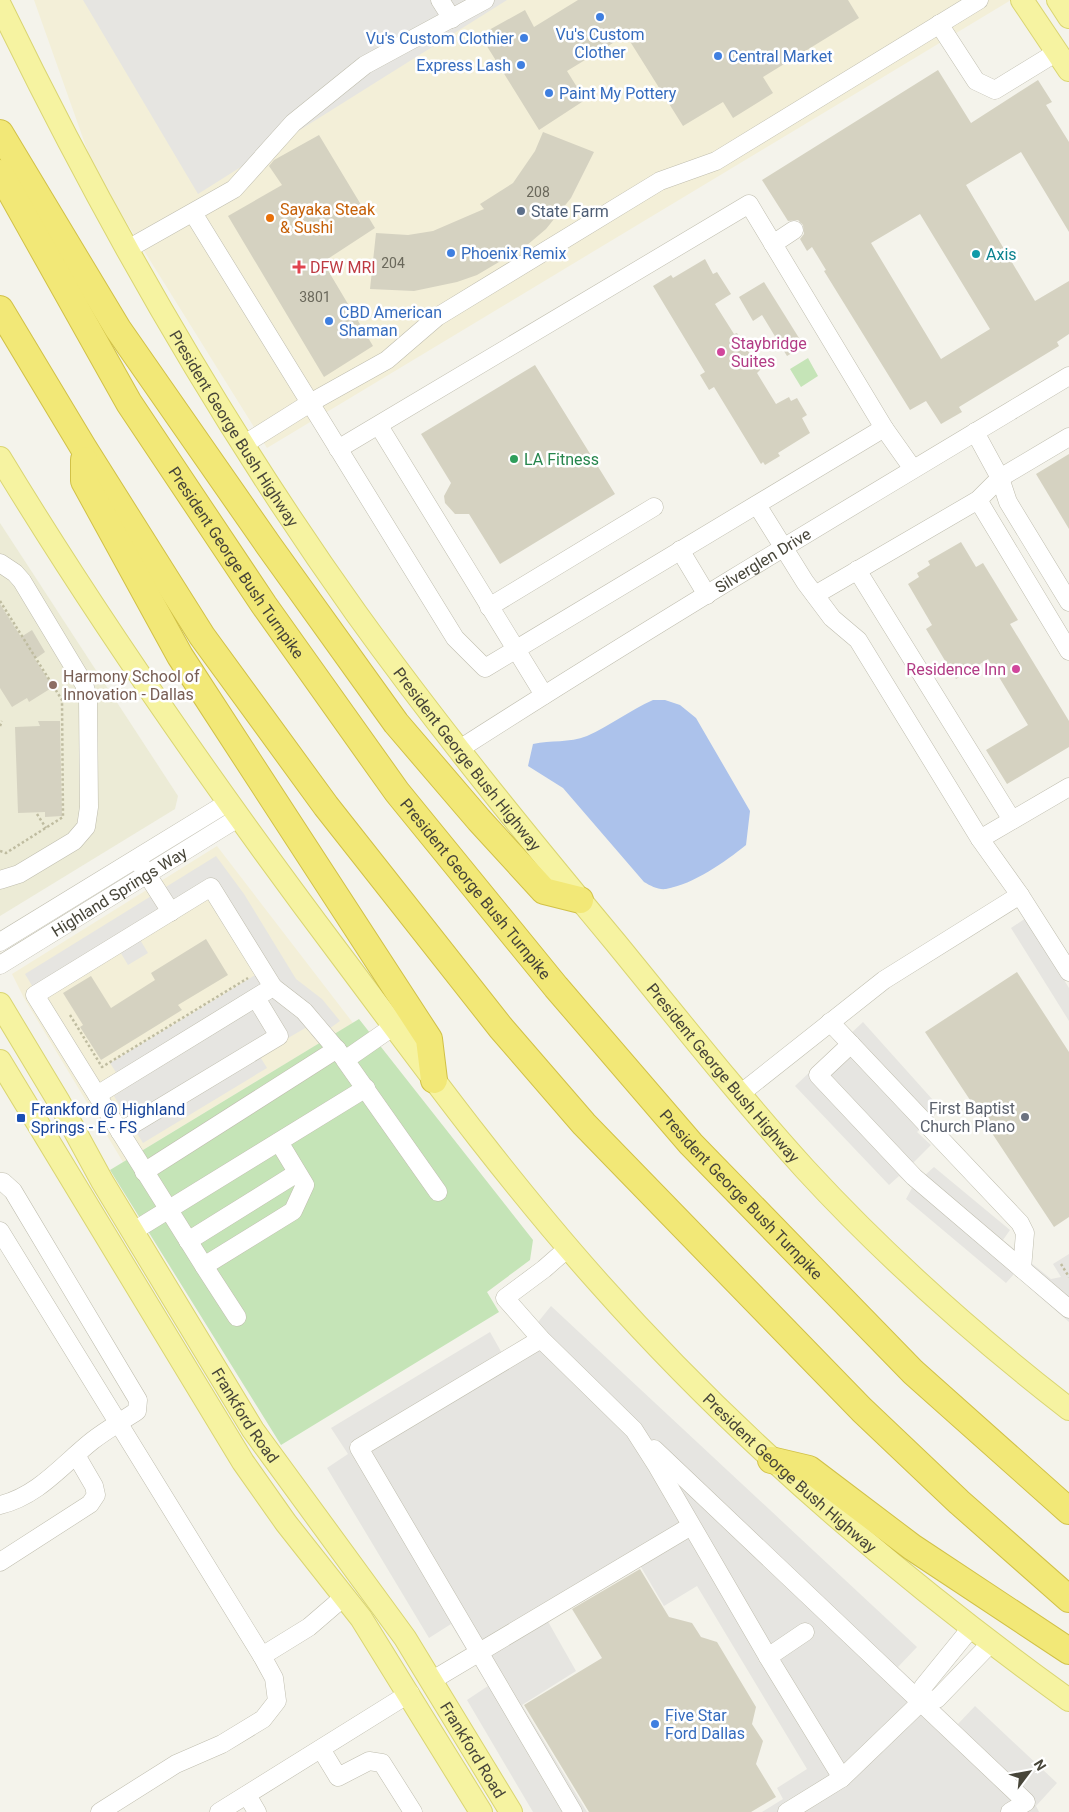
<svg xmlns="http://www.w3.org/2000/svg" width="1069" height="1812" viewBox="0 0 1069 1812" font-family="Roboto,sans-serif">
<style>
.commercial{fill:#f3efd8}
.education{fill:#ecebd6}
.green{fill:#c5e4b7}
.parking{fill:#e6e5e1}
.water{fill:#acc2eb}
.building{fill:#d5d2c1;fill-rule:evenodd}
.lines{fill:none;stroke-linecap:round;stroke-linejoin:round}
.minor-casing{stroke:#bfbdae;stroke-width:19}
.major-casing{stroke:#dad572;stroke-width:24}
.highway-casing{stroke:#d1c147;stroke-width:28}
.path{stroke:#bfbca0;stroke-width:2.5;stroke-dasharray:2.5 2.5;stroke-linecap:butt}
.minor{stroke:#fff;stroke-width:18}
.major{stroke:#f6f3a1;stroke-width:22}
.highway{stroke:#f2e877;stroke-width:26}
.shop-dot{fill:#3f7fe0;stroke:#fff;stroke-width:2}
.service-dot{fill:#5c6f8a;stroke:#fff;stroke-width:2}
.food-dot{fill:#e8710a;stroke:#fff;stroke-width:2}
.culture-dot{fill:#0f9aa8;stroke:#fff;stroke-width:2}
.health-dot{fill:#e0444e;stroke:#fff;stroke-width:2}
.hotel-dot{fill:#d1479c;stroke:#fff;stroke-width:2}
.leisure-dot{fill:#2e9e5b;stroke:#fff;stroke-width:2}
.education-dot{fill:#8d6e63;stroke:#fff;stroke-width:2}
.worship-dot{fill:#6b7280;stroke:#fff;stroke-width:2}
.transit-dot{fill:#1a4fb4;stroke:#fff;stroke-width:2}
.labels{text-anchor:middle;stroke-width:5;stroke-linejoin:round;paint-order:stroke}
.number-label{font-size:14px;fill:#6a685b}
.shop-label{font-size:16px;fill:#366cbe;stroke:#fff;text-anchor:start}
.food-label{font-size:16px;fill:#c56008;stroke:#fff;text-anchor:start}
.service-label{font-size:16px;fill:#4e5e75;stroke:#fff;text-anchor:start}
.culture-label{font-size:16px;fill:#0d838f;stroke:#fff;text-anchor:start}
.health-label{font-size:16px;fill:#be3a42;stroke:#fff;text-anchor:start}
.hotel-label{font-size:16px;fill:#b23c85;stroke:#fff;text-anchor:start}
.street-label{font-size:16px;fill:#474539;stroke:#fff}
.leisure-label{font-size:16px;fill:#27864d;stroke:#fff;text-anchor:start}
.education-label{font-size:16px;fill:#785e54;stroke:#fff;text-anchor:start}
.worship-label{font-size:16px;fill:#5b616d;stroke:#fff;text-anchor:end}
.transit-label{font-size:16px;fill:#164399;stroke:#fff;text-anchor:start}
</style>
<rect width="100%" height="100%" fill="#f4f3eb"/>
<path class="commercial" d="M34 0H1011L267 448 95 172Z
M217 846 353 1023 123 1162 24 998 12 974Z"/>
<path class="education" d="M0 523 178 796 175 809 0 916Z"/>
<path class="green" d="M808 358 818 376 801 387 790 369Z
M359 1019 533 1240 530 1260 487 1292 499 1312 281 1445 110 1170Z"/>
<path class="parking" d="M83 0H507L198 194Z
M216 856 244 894 296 979 322 999 340 1021 315 1039 307 1027 259 1055 267 1068 143 1143 114 1096 126 1088 110 1063 257 974 209 895 139 938 148 953 128 965 119 950 40 999 25 974Z
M1026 918 1069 988V1021L1011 928Z
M863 1022 941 1109 917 1132 931 1145 913 1163 924 1176 934 1167 1010 1230 1003 1240 1051 1279 1061 1277 1053 1264 1069 1254V1322L1014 1274 1006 1283 906 1199 912 1188 899 1176 889 1185 795 1086Z
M551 1306 917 1647 898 1667 958 1724 975 1706 1057 1783 1036 1806 1039 1812H762L783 1799 777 1788 807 1769 697 1586 664 1606 638 1562 546 1618 576 1671 522 1705 587 1812H533L467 1700 488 1686 451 1624 429 1638 327 1468 348 1454 331 1428 490 1332 503 1355 518 1347Z"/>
<path class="water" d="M653 700H665L680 705 696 718 750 811 746 845C725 862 694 884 666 889 658 890 651 886 644 882L563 788 528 766 533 744C551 740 569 743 587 736 610 726 630 710 653 700Z"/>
<path class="building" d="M578 0H848L859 18 763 77 773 93 733 118 723 102 683 126 626 35 567 71 585 100 539 130 480 35 525 10 534 27Z
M938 70 971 123 1038 80 1052 102 1046 105 1069 142V232L1021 152 966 185 1035 301 1069 281V334L1057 342 1059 346 959 407 962 412 941 424 926 401 910 410 824 271 826 270 812 247 807 251 800 239 804 234 803 225 798 220 788 221 762 180ZM920 214 990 329 941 359 871 243Z
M543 132 594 152 571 198 546 229 526 246 477 275 457 282 414 291 370 289 376 233 408 235 433 231 484 209 480 204 513 183 535 151Z
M319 135 375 228 323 262 373 346 324 377 228 216 282 185 269 166 274 160Z
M705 259 713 274 717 272 731 294 715 304 734 334 737 333 760 370 757 373 776 404 789 397 791 401 797 398 807 415 802 418 810 433 778 453 780 456 765 465 763 462 761 464 714 387 709 390 700 375 705 372 653 286 671 275 673 278Z
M764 282 804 346 787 356 762 315 753 321 739 297Z
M535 365 615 494 500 564 469 514H455L445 503 444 496 451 483 421 434Z
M1069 454V529L1036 474Z
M961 542 976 567 983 563 1018 620 1010 624 1069 721V747L1007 784 986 750 1028 725 988 659 956 679 926 629 932 625 908 584 919 577 917 573 930 565 928 561Z
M0 604 21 637 32 630 45 652 35 659 53 687 29 702 27 698 12 707 0 688Z
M38 721H60L62 816 45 817V812L18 813 15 727 40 726Z
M206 939 228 975 178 1005 182 1010 101 1060 80 1027 83 1025 63 993 91 976 111 1008 155 980 151 973Z
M1017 972 1069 1052V1217L1054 1227 925 1032Z
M640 1569 669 1617 692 1623 701 1637 717 1642 756 1707 752 1724 763 1741 756 1764 776 1797 751 1812H589L524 1705 602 1658 572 1609Z"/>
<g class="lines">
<defs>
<g id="minor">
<path d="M440 0 452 19"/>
<path d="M939 24 976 81 995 90 1057 52"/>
<path d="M193 213 455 638 485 668 884 428"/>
<path d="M773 244 794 230"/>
<path d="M126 250 234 189 293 123 365 65 485 0"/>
<path d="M379 426 544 695"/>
<path d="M975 432 1000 478 1008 502 1069 602"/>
<path d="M243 445 310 403 387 360 437 317 660 181 716 161 979 0"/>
<path d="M338 449 749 204 884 428 913 469"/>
<path d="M978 500 1069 651"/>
<path d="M757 505 805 582 832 618 858 640 980 839 1020 895 1069 972"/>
<path d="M680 550 707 595"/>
<path d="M0 563 15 573 22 581 84 684 88 698 89 807 86 827 74 841 19 874 0 880"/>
<path d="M857 570 1012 820"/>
<path d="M815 595 978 500 1000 478 1069 437"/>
<path d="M489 607 654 507"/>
<path id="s1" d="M458 750C659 621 864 499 1069 376"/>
<path d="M980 839 1069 787"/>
<path d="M141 865 171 912"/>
<path d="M211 887 273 987 97 1095 35 995Z"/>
<path d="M0 942 227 803"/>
<path id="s2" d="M0 965 238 818"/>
<path d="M273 987 304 1011 343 1057"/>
<path d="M830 1022 1020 1223 1025 1233 1022 1269"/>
<path d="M394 1026 345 1060 438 1192"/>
<path d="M851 1044 818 1075 914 1177 1069 1309"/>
<path d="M740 1094 884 980 1020 895"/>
<path d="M97 1095 204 1266 293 1211 305 1185 279 1142"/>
<path d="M120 1132 279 1036 256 998"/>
<path d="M144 1172 337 1049"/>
<path d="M0 1182H3L13 1191 138 1400 137 1411C122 1421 106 1430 92 1441 62 1465 38 1496 0 1505"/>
<path d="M0 1231 262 1656"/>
<path d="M132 1232 366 1088"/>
<path d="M188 1241 297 1173"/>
<path d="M568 1248 544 1269 505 1298 541 1339 634 1430 657 1466 768 1657 842 1778"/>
<path d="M204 1266 237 1317"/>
<path d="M541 1339 359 1448 573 1812"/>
<path d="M654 1449 1026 1802 1010 1812"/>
<path d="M0 1562 90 1504 96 1495 94 1486 76 1455"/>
<path d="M768 1657 805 1632"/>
<path d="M431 1681 691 1526"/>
<path d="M922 1701 923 1687 971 1628"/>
<path d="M321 1749 338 1777 369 1761 382 1763 413 1812"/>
<path d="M247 1795 257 1812"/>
<path d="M100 1812 176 1764 222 1744 263 1719 277 1701 274 1678 262 1656 309 1627 345 1596"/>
<path d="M219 1812 410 1693"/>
<path d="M787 1812 842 1778 922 1701 937 1699 991 1643"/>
</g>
<g id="major">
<path d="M1022 0 1069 70"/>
<path d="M1058 0 1069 17"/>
<path id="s3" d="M0 5C103 217 219 421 356 613 438 727 526 835 616 943 678 1019 739 1096 805 1169 886 1257 975 1336 1069 1409"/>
<path id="s4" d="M0 458C105 631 221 796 342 957 425 1068 507 1180 599 1283 739 1441 898 1577 1069 1700"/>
<path id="s5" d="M0 1004 59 1102 102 1181 253 1430 405 1638 511 1812"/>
<path d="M0 1061 243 1462 286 1523 361 1618 481 1812"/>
</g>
<g id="highway">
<path d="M0 133 118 329 269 546 396 723 479 820 544 891 580 900"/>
<path id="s6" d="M0 173 129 403 264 605 397 792 556 987 691 1144 913 1372 1069 1511"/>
<path d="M0 309 83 447 202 636 326 806 501 1028 584 1124 862 1410 959 1502 1069 1599"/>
<path d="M84 460V481L180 656 429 1039 434 1080"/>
<path d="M771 1460 809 1469 912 1547 1069 1651"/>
</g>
</defs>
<use href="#minor" class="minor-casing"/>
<use href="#major" class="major-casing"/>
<use href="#highway" class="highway-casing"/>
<path class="path" d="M0 601 62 700 63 817 6 853 0 851
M0 726 2 721
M37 814 46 828
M70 1015 102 1067 248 978
M1061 1264 1069 1277"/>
<use href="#minor" class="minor"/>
<use href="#major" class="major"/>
<use href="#highway" class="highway"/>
</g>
<g class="shop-dot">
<circle cx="600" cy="17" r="5"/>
<circle cx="524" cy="38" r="5"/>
<circle cx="718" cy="56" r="5"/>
<circle cx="521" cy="65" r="5"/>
<circle cx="549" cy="93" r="5"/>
<circle cx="451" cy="253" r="5"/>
<circle cx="329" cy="321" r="5"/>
<circle cx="655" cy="1724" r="5"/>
</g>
<circle class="service-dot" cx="521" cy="211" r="5"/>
<circle class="food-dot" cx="270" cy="218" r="5"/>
<circle class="culture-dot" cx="976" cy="254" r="5"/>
<path class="health-dot" d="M296.5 259.5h5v5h5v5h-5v5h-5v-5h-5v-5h5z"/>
<g class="hotel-dot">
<circle cx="721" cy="352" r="5"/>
<circle cx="1016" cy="669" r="5"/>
</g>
<circle class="leisure-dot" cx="514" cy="459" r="5"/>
<circle class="education-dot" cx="53" cy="685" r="5"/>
<circle class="worship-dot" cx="1025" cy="1117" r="5"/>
<rect class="transit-dot" x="16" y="1113" width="10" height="10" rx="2.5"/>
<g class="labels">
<g class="number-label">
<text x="538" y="197">208</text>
<text x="393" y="268">204</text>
<text x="315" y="302">3801</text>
</g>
<g class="shop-label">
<text x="600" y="40" text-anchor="middle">Vu's Custom<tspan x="600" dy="18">Clother</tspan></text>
<text x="514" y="44" text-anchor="end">Vu's Custom Clothier</text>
<text x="728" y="62">Central Market</text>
<text x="511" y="71" text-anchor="end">Express Lash</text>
<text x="559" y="99">Paint My Pottery</text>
<text x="461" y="259">Phoenix Remix</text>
<text x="339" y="318">CBD American<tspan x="339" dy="18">Shaman</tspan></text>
<text x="665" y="1721">Five Star<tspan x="665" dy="18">Ford Dallas</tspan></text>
</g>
<g class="food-label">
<text x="280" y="215">Sayaka Steak<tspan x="280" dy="18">&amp; Sushi</tspan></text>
</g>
<g class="service-label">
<text x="531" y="217">State Farm</text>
</g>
<g class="culture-label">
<text x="986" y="260">Axis</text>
</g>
<g class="health-label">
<text x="310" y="273">DFW MRI</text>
</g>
<g class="hotel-label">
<text x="731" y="349">Staybridge<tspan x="731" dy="18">Suites</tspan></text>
<text x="1006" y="675" text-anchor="end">Residence Inn</text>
</g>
<g class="street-label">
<text dy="6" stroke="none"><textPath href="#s3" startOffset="484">President George Bush Highway</textPath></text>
<text dy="6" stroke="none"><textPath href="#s1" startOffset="359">Silverglen Drive</textPath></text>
<text dy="6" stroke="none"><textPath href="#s6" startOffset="456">President George Bush Turnpike</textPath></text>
<text dy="6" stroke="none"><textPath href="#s3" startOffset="889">President George Bush Highway</textPath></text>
<text dy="6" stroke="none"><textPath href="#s6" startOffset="861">President George Bush Turnpike</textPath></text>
<text dy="6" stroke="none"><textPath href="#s2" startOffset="140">Highland Springs Way</textPath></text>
<text dy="6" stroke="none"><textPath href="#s3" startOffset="1294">President George Bush Highway</textPath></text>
<text dy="6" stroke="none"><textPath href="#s6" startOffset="1266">President George Bush Turnpike</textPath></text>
<text dy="6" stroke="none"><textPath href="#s5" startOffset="479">Frankford Road</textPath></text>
<text dy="6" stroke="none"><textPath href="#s4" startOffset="1290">President George Bush Highway</textPath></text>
<text dy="6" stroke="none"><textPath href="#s5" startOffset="884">Frankford Road</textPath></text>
</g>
<g class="leisure-label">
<text x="524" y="465">LA Fitness</text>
</g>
<g class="education-label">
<text x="63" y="682">Harmony School of<tspan x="63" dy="18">Innovation - Dallas</tspan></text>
</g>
<g class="worship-label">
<text x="1015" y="1114">First Baptist<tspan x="1015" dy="18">Church Plano</tspan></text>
</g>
<g class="transit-label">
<text x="31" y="1115">Frankford @ Highland<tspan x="31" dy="18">Springs - E - FS</tspan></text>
</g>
</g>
<g transform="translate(1029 1772) rotate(58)" stroke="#ffffff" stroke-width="4" paint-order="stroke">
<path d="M0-4L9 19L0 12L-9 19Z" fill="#474539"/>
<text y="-8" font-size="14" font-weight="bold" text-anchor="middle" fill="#474539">N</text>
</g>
</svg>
